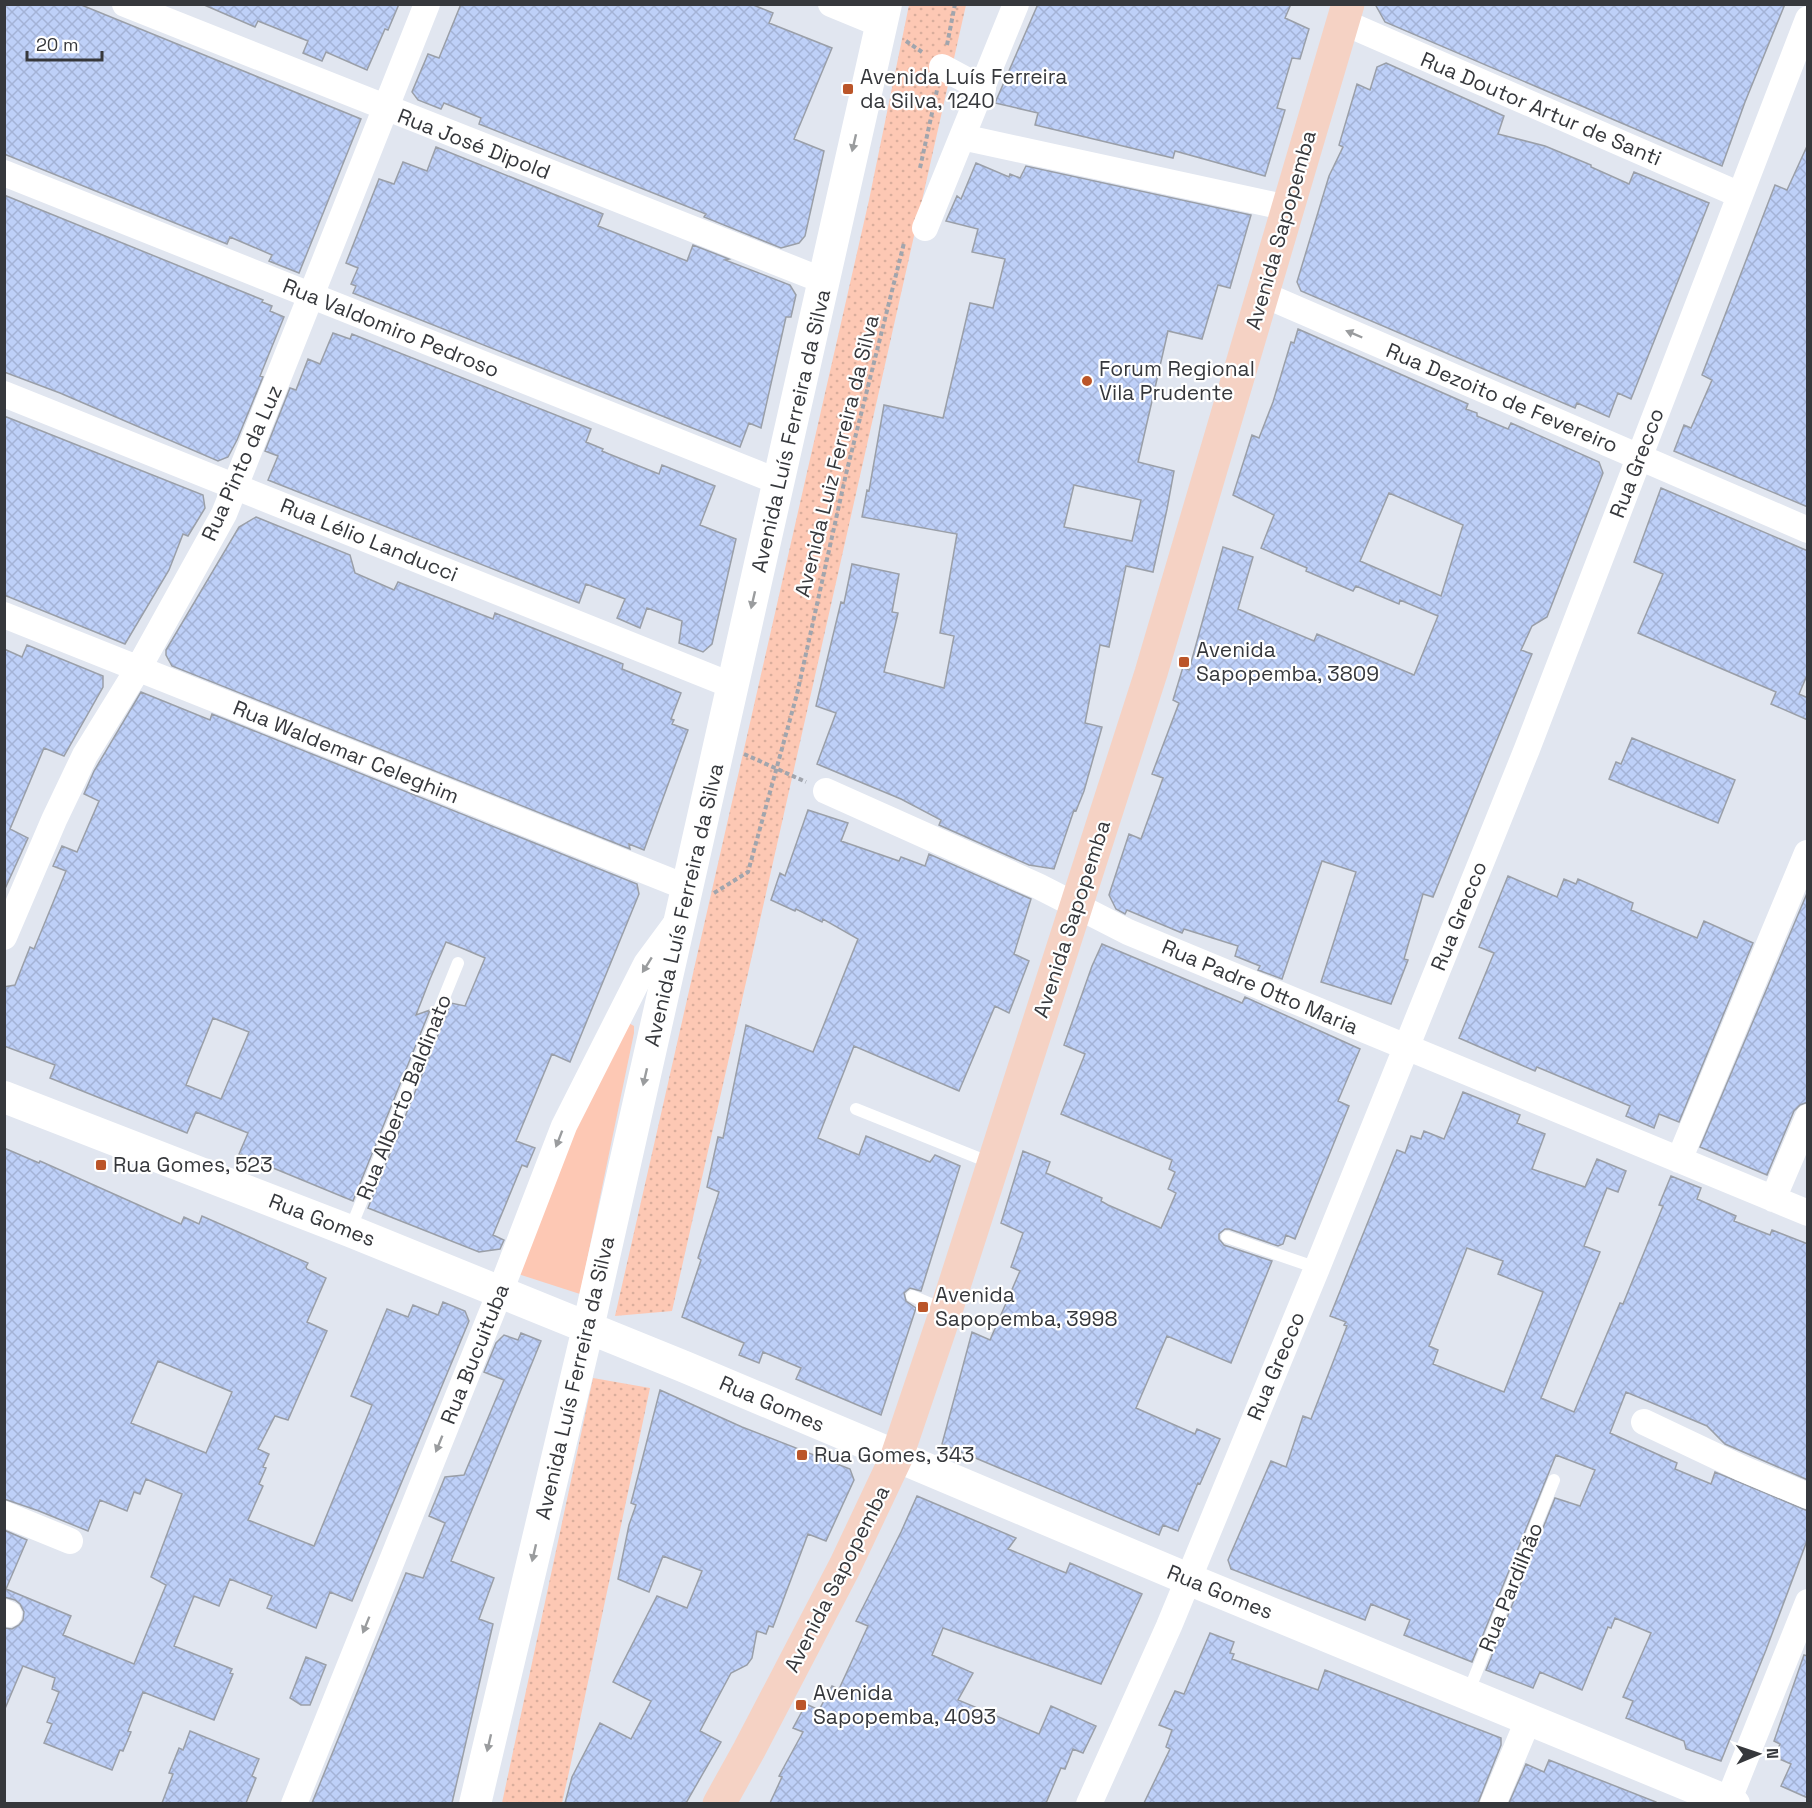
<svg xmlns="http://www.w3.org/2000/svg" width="1812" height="1808" viewBox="0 0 1812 1808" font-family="'Space Grotesk',sans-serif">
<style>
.grass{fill:#fdc8b4}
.park{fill:url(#park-dots)}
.building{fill:url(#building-cross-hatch);stroke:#9a9fa8;stroke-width:1.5;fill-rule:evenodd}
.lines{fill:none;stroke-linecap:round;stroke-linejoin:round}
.path{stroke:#a1a5ad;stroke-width:4;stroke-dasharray:4.5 3;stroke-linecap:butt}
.service{stroke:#fff;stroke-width:12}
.minor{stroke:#fff;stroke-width:26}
.tertiary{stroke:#fff;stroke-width:32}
.secondary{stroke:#f5d2c4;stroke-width:33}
.oneway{fill:#9a9c9e}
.poi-dot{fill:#bb5529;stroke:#fff;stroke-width:2}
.labels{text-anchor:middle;stroke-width:4.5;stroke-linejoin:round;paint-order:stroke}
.poi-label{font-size:21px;fill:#36383c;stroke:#fff;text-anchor:start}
.street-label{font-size:21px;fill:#36383c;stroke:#fff}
</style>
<defs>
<pattern id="park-dots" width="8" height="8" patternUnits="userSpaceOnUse" patternTransform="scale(1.5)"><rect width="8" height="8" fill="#fdc8b4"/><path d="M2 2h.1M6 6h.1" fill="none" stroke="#d9ad9c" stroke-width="1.8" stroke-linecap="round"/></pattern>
<pattern id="building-cross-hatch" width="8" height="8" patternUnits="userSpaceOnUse" patternTransform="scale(1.5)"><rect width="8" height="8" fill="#bed0f8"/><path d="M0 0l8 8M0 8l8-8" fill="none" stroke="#a4b3d6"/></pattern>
</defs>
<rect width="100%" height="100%" fill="#e1e6f0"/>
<path class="grass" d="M625 1021 634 1026V1033L580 1294 515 1273 619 1022Z"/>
<path class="park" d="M909 5H966L672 1311 615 1316 869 200Z
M593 1378 650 1388 569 1772 562 1803H502Z"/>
<path class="building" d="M4 4H79L361 119 299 273 269 261 272 255 230 237 227 244 4 154Z
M202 4H399L388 30 385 29 367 70 326 52 322 61 303 53 308 41 258 21 255 27Z
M461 4H751L773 13 769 23 832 48 794 139 824 151 805 236 799 243 781 248 704 217 706 214 681 204 479 124 481 118 444 103 441 109 418 100 412 92 428 54 439 58Z
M1038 4H1291L1285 18 1309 29 1300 59 1292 58 1277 108 1285 110 1265 176 1175 151 1173 158 1035 125 1038 113 995 103Z
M1375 4H1785L1745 102 1722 166 1385 22Z
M1386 63 1504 116 1498 134 1545 146 1591 165V167L1629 184 1634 172 1709 203 1631 399 1618 393 1609 417 1577 403 1575 408 1301 291 1297 282 1329 176 1343 147 1339 145 1357 84 1370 90 1377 67Z
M1808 144V507L1674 451 1684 425 1691 428 1712 380 1702 375 1775 185 1787 190Z
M436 147 603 214 598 226 687 261 693 245 729 259 725 260 790 285 796 295 791 317H786L761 428 749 423 740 447 353 293 356 286 351 284 358 268 346 263 379 179 394 184 403 162 427 171Z
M976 163 1009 177 1010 174 1020 178 1026 166 1251 215 1230 288 1218 285 1202 339 1168 331 1138 462 1174 471 1167 509 1153 572 1126 566 1109 647 1100 645 1085 723 1102 727 1084 791 1076 811 1074 810 1054 869 1029 865 939 825 941 820 901 799 817 764 836 713 816 706 841 602 844 603 852 564 899 574 892 612 898 613 884 672 944 688 954 636 940 633 957 534 862 517 867 490 869 491 884 405 943 418 970 303 993 308 1005 259 972 252 978 229 946 221 957 196 961 199ZM1074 485 1141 500 1132 541 1064 527Z
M4 195 263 300 262 302 272 306 270 311 284 317 260 376 263 377 237 440 228 457 218 461 60 393 4 372Z
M1298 329 1468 404 1466 409 1477 413V416L1508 429 1511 423 1599 462 1603 473 1547 617 1532 626 1521 650 1532 654 1433 897 1423 894 1404 959 1408 960 1391 1004 1321 982 1356 872 1322 861 1282 979 1258 970 1260 966 1235 956 1238 946 1184 929 1182 933 1127 910 1125 914 1116 909 1109 895 1129 834 1141 839 1163 778 1152 774 1179 703 1173 700 1183 667 1189 670 1223 547 1253 557 1238 609 1314 641 1317 634 1414 675 1438 616 1400 600 1399 604 1356 586 1353 591 1306 571 1307 568 1261 548 1274 515 1233 495 1252 435 1259 438 1273 402 1291 342 1294 343ZM1389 493 1463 525 1441 596 1360 561Z
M333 333 350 339 352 334 591 429 586 442 603 449 602 451 609 454 659 474 662 465 715 486 700 525 736 539 712 644 703 652 679 643 682 621 647 608 640 628 617 618 625 599 586 584 579 603 268 480 278 456 265 451 290 388 296 390 308 359 320 364Z
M4 416 203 495 205 508 188 536 183 534 169 570 125 644 4 595Z
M1661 488 1808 551V673L1799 694 1808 698V720L1771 704 1776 692 1638 633 1663 574 1634 562Z
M256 517 350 555 355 573 394 590 398 582 493 619 495 613 623 664 622 669 681 693 671 719 674 720 672 724 688 730 644 850 629 844 630 849 172 666 166 655V650L239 527Z
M27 645 103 676V687L64 756 44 748 10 829 28 838 4 891V649L22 657Z
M141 692 210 720 212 714 637 884 639 894 570 1062 552 1054 516 1141 535 1148 527 1167 522 1165 493 1235 504 1240 500 1249 479 1252 368 1208 451 1003 465 1006 485 958 464 949 446 942 430 979 416 1015 430 1010 353 1201 239 1154 248 1133 196 1112 187 1133 50 1078 55 1065 4 1046V987L15 985 30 947 34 949 66 871 53 866 62 846 77 852 99 801 84 794 94 771ZM213 1018 249 1032 221 1099 186 1085Z
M1632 738 1735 780 1718 823 1609 779 1616 762 1621 764Z
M808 810 848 823 841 841 899 861 901 857 925 866 929 854 1031 899 1014 954 1029 961 1009 1013 995 1006 959 1091 854 1046 818 1138 859 1155 866 1136 930 1162 935 1155 960 1166 921 1291 910 1288 904 1293 906 1301 916 1308 881 1415 796 1379 801 1368 763 1352 759 1363 739 1355 744 1343 682 1317 701 1260 698 1258 719 1192 707 1187 718 1137 723 1138 746 1025 813 1052 858 939 823 919 822 922 796 909 795 911 771 900 780 873 785 876Z
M1508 876 1557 897 1564 879 1576 884 1578 879 1633 903 1631 910 1697 938 1704 921 1753 943 1679 1122 1659 1114 1654 1128 1626 1116 1630 1106 1537 1067 1535 1071 1459 1038 1494 953 1479 947Z
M1808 891V1102L1800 1105 1794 1111 1767 1175 1700 1147Z
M1102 944 1242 1003 1245 997 1360 1049 1338 1101 1349 1106 1295 1239 1286 1235 1283 1244 1278 1246 1229 1229H1225L1219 1234V1239L1224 1245 1272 1261 1231 1363 1167 1336 1136 1408 1195 1434 1197 1429 1220 1439 1200 1484 1198 1483 1178 1531 1163 1525 1159 1535 942 1444 972 1332 990 1340 1020 1271 1011 1267 1023 1233 1001 1223 1023 1151 1050 1162 1046 1173 1102 1198 1101 1201 1108 1205 1161 1228 1176 1193 1168 1189 1175 1172 1169 1169 1172 1160 1061 1114 1085 1054 1064 1045 1092 966Z
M1463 1092 1520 1115 1517 1123 1545 1134 1532 1169 1585 1187 1597 1159 1626 1171 1618 1192 1607 1188 1584 1246 1600 1252 1541 1398 1574 1412 1620 1303 1623 1304 1663 1206 1659 1205 1671 1176 1701 1188 1697 1199 1736 1216 1734 1221 1770 1235 1772 1230 1808 1244V1480L1725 1444 1707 1426 1626 1392 1610 1433 1677 1463 1675 1469 1711 1484 1715 1472 1808 1511V1538L1766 1650 1721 1761 1686 1749 1684 1741 1626 1718 1633 1701 1623 1697 1651 1633 1615 1618 1611 1628 1608 1627 1582 1690 1540 1672 1533 1688 1486 1670 1555 1498 1580 1506 1595 1470 1556 1455 1472 1662 1404 1635 1410 1620 1371 1604 1365 1620 1231 1569 1228 1560 1271 1461 1286 1467 1303 1416 1311 1419 1347 1326 1344 1325 1346 1322 1330 1316 1397 1150 1405 1153 1411 1136 1421 1139 1424 1131 1444 1139ZM1467 1248 1503 1261 1498 1274 1543 1292 1504 1392 1433 1364 1438 1350 1429 1346Z
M4 1148 39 1163 40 1161 181 1224 184 1217 199 1224 202 1216 308 1263 306 1267 307 1269 326 1278 307 1322 327 1331 288 1420 275 1416 258 1449 269 1454 263 1467 266 1468 259 1484 263 1486 248 1520 314 1546 372 1405 351 1396 387 1309 408 1317 413 1305 438 1315 443 1302 465 1311 469 1321 352 1601 330 1592 316 1628 267 1608 272 1596 230 1579 219 1606 194 1596 174 1646 232 1669 230 1673 233 1674 214 1720 143 1692 128 1731 131 1732 123 1751 120 1750 112 1770 44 1743 52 1724 47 1722 59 1692 52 1689 55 1678 23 1666 4 1711V1628L12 1629 19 1625 23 1620 24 1612 20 1604 15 1600 4 1597V1530L27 1540 6 1589 71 1616 63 1635 134 1664 166 1585 151 1577 182 1494 146 1479 140 1494 134 1492 127 1511 100 1500 88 1531 39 1511 4 1499ZM158 1361 232 1392 206 1453 131 1423Z
M521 1333 541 1341 451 1561 494 1578 479 1619 493 1624 452 1803H312L406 1573 423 1578 445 1523 429 1516 445 1477 464 1475 504 1380 484 1372 496 1343 504 1335 518 1340Z
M660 1390 742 1427 850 1469 854 1480 826 1541 808 1534 773 1627 769 1626 766 1634 757 1631 752 1658 747 1665 731 1673 700 1731 721 1742 686 1803H565L572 1777 600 1723 631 1739 651 1701 613 1682 657 1596 687 1608 702 1571 663 1556 649 1592 618 1579 629 1525 636 1505 631 1503Z
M917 1496 1016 1538 1008 1549 1066 1573 1070 1563 1142 1594 1101 1684 943 1628 932 1655 973 1673 958 1700 1039 1734 1051 1706 1096 1726 1083 1753 1073 1749 1065 1769 1061 1768 1046 1803H770L782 1777 779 1776 803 1732 793 1728 806 1704 819 1710 832 1686 839 1689 868 1626 856 1621 901 1532Z
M1210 1633 1234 1642 1230 1653 1234 1654 1232 1659 1318 1690 1325 1670 1501 1738V1745L1478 1803H1144L1170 1749 1166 1747 1172 1730 1159 1725 1175 1691 1184 1694Z
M1804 1655 1808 1656V1798L1781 1786 1791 1764 1775 1757 1780 1744 1774 1741Z
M306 1657 326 1665 310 1705H301L290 1698Z
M190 1731 259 1759 252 1776 256 1778 246 1803H162L173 1774 169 1773 179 1748 183 1750Z
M1549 1760 1656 1802V1803H1509L1526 1764 1544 1772Z"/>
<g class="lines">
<path class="path" d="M906 41 922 52
M947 45 955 4
M920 168 937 90
M744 754 806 782
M714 893 748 872 797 694 846 474 904 243"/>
<path class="service" d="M856 1109 991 1163
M350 1230 458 963
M1227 1237 1317 1268
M912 1296 945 1310
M1468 1693 1554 1480"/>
<path class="minor" d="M125 4 824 281
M831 4 882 25
M1343 22 1740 195
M942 67 983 89
M962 137 1288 208
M4 173 779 482
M925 228 1016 4
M1262 294 1808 530
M4 394 733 686
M4 615 688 888
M826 791 1038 886 1128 932 1808 1213
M4 937 54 820 85 755 138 669 224 514 427 4
M1679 1160 1807 853
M1773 1199 1808 1117
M1644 1422 1741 1468 1808 1496
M4 1514 70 1541
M4 1612 9 1614
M294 1804 500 1292 564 1126 646 964 677 922
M1089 1804 1169 1626 1317 1268 1527 749 1808 19
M1493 1804 1529 1718
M1727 1804 1808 1602"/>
<path class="tertiary" d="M4 1097 350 1231 685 1367 1188 1579 1734 1804
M475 1804 588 1328 886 4"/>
<path class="secondary" d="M719 1804 749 1750 845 1566 897 1456 946 1311 1151 673 1348 4"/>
</g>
<defs><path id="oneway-solid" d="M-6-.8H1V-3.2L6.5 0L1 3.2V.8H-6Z" transform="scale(1.5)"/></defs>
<g class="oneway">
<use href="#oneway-solid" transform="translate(854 143) rotate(103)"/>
<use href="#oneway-solid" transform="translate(1354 334) rotate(-157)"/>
<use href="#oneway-solid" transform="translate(753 600) rotate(103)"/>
<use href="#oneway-solid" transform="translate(647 965) rotate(122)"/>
<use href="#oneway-solid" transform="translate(645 1077) rotate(103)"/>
<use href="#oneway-solid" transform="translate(559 1139) rotate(111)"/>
<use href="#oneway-solid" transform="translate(439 1444) rotate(112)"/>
<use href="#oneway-solid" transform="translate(534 1553) rotate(103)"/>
<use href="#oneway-solid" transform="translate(366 1625) rotate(112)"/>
<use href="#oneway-solid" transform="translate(489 1743) rotate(103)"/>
</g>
<g class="poi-dot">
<rect x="842" y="83" width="12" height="12" rx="3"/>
<circle cx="1087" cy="381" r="6"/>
<rect x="1178" y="656" width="12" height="12" rx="3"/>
<rect x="95" y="1159" width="12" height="12" rx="3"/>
<rect x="917" y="1301" width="12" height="12" rx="3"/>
<rect x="796" y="1449" width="12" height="12" rx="3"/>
<rect x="795" y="1699" width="12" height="12" rx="3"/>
</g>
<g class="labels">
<g class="poi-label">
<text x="860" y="84">Avenida Luís Ferreira<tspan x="860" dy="24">da Silva, 1240</tspan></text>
<text x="1099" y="376">Forum Regional<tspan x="1099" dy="24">Vila Prudente</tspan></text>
<text x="1196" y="657">Avenida<tspan x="1196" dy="24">Sapopemba, 3809</tspan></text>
<text x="113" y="1172">Rua Gomes, 523</text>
<text x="935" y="1302">Avenida<tspan x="935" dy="24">Sapopemba, 3998</tspan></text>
<text x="814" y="1462">Rua Gomes, 343</text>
<text x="813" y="1700">Avenida<tspan x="813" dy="24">Sapopemba, 4093</tspan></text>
</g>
<g class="street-label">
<text transform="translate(1541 109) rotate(23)" y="7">Rua Doutor Artur de Santi</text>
<text transform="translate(474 144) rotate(21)" y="7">Rua José Dipold</text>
<text transform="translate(1281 230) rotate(-74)" y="7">Avenida Sapopemba</text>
<text transform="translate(391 328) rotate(22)" y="7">Rua Valdomiro Pedroso</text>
<text transform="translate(1502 398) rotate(23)" y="7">Rua Dezoito de Fevereiro</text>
<text transform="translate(791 431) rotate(-77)" y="7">Avenida Luís Ferreira da Silva</text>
<text transform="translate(837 456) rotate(-76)" y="7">Avenida Luiz Ferreira da Silva</text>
<text transform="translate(242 463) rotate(-66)" y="7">Rua Pinto da Luz</text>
<text transform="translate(1637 463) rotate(-69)" y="7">Rua Grecco</text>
<text transform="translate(369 540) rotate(22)" y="7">Rua Lélio Landucci</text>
<text transform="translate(346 752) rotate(22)" y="7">Rua Waldemar Celeghim</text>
<text transform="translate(684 905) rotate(-77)" y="7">Avenida Luís Ferreira da Silva</text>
<text transform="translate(1459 916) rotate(-68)" y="7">Rua Grecco</text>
<text transform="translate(1072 919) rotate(-72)" y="7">Avenida Sapopemba</text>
<text transform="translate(1260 987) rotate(23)" y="7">Rua Padre Otto Maria</text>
<text transform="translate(404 1097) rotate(-68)" y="7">Rua Alberto Baldinato</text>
<text transform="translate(322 1220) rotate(21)" y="7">Rua Gomes</text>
<text transform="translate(475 1354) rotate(-68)" y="7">Rua Bucuituba</text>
<text transform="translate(1276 1366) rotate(-67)" y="7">Rua Grecco</text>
<text transform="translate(575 1378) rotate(-77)" y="7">Avenida Luís Ferreira da Silva</text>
<text transform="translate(772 1404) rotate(23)" y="7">Rua Gomes</text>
<text transform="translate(837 1579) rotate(-63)" y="7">Avenida Sapopemba</text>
<text transform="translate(1511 1587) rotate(-68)" y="7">Rua Pardilhão</text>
<text transform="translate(1220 1592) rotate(22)" y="7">Rua Gomes</text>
</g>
</g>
<rect width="1812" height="1808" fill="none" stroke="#36383c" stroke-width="12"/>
<g transform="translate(1758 1754) rotate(88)" stroke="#ffffff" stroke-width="4.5" paint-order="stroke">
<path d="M0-4.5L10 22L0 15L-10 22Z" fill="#36383c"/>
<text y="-9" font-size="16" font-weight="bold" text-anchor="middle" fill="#36383c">N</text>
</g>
<path d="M27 51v9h75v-9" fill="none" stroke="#36383c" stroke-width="3"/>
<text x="36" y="51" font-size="18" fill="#36383c" stroke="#ffffff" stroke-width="4.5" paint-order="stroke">20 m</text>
</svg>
